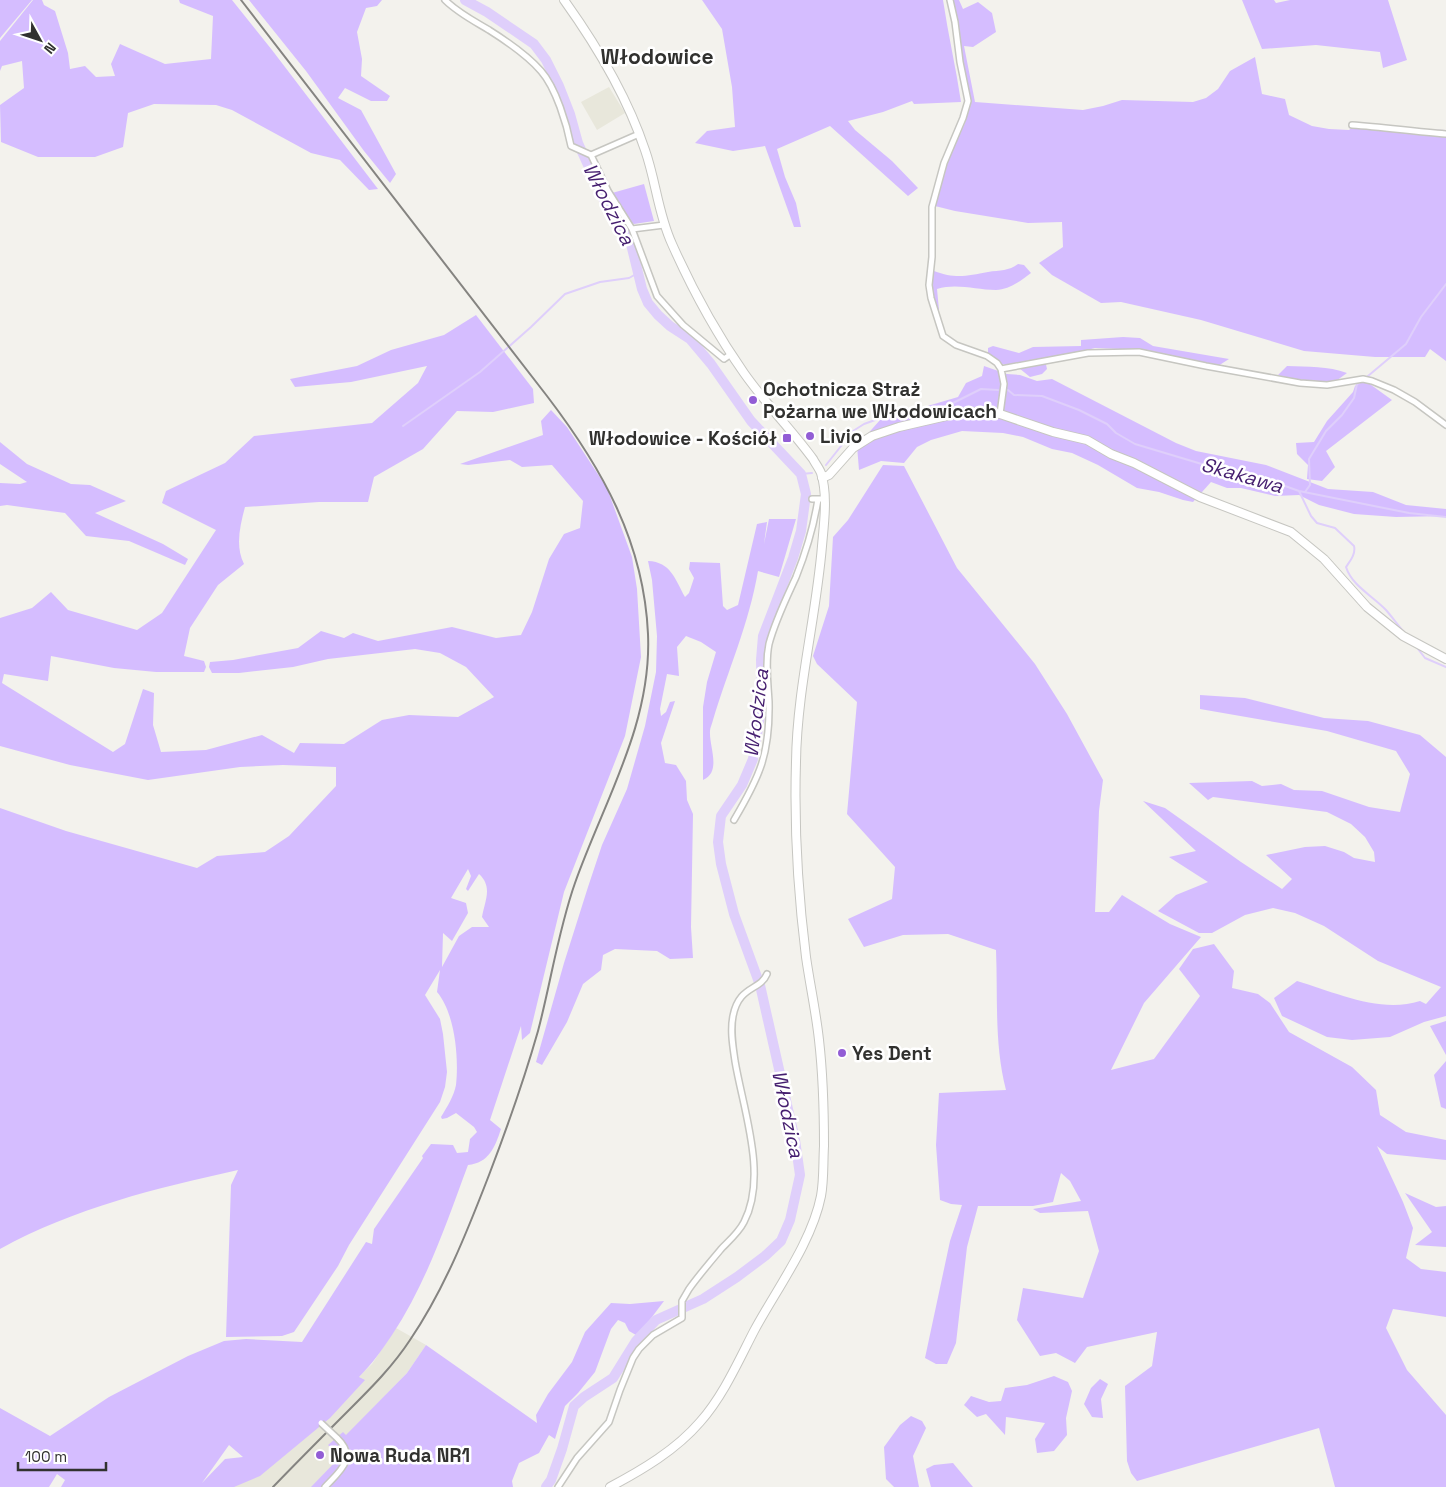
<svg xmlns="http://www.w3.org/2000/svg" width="1446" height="1487" viewBox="0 0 1446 1487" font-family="'Space Grotesk',sans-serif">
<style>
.built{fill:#e8e7db}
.green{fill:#d5bdff;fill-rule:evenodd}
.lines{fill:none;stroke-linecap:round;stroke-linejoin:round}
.stream{stroke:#dfcffb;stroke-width:2}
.river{stroke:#dfcffb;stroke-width:10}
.street-casing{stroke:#c6c6c1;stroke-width:8}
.secondary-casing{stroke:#c6c6c1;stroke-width:10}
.street{stroke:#fff;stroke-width:5}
.secondary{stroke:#fff;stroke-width:8}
.rail{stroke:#858481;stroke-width:2}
.street-bridge-casing{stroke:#c6c6c1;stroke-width:8;stroke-linecap:butt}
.street-bridge{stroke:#fff;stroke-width:5}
.poi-dot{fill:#925dd5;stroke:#fff;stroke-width:2}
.labels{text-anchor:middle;stroke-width:5;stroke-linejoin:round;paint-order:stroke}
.poi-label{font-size:19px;font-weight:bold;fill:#31312f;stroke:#fff;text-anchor:start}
.water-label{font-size:20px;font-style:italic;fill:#451e6f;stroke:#fff}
.quarter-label{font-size:21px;font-weight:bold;fill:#31312f;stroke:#fff}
</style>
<rect width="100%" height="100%" fill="#f3f2ed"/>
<path class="built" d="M609 87 625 113 597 130 581 102Z
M396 1328 426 1345 407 1373 346 1436 342 1455 321 1487H205L315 1419 372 1364Z"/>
<path class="green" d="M0 0H32L0 38Z
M33 0H42L44 5 55 11 68 53 70 69 85 66 96 77 115 76 111 64 120 44 165 64 211 59 213 16 180 3 179 0H232L272 50 378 189 369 190 340 160 311 153 232 110 216 105 154 104 128 113 123 147 95 157H38L1 142 0 105 24 88 22 61 2 66 0 71V41Z
M249 0H382L377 6 366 8 357 32 362 59 361 76 390 96 387 101H371L345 88 338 98 361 110 396 174 390 183 364 151 306 71Z
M702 0H943C948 34 956 68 961 102L914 104 912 101 883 112 848 121 855 130 892 161 918 188 908 196 830 126 777 149 785 177 796 203 801 227H794L765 146 733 151 695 143 707 131 735 127 732 87 722 29Z
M952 0H959L963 9 978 2 992 13 996 32 973 47 964 46 975 102 1083 110 1103 106 1122 100 1193 102 1206 98 1218 89 1230 71 1255 57 1262 94 1285 99 1289 115 1312 126 1329 129 1349 130 1359 122 1385 125 1406 129 1446 130V361L1430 349 1425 357H1375L1304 351 1201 320 1121 302 1101 303 1052 275 1039 263 1063 247 1062 222 1028 223 955 211 935 206 947 162 965 123 971 103Z
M1242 0H1274L1276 3 1290 0H1388L1407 60 1383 68 1380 52 1316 45 1262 49Z
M644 184 654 221 634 224 630 222 612 193Z
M1018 264 1024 265 1031 273C1022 280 1009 290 996 290 976 290 957 283 937 289L939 310 938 313C933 299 928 285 934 271 955 279 967 276 988 272 1000 270 1009 271 1018 264Z
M476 315 533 389 534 403 493 412 457 411 423 449 374 477 368 502H319L245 507C240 526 235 546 244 564L218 585 190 628 184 656 204 661 206 667 204 672H156L114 668 51 656 48 681 4 674 2 683 113 752 125 744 143 689 154 693 153 725 161 752 206 750 262 735 294 753 300 743 344 744 382 720 409 715 458 717 494 697 466 667 440 653 415 649 328 659 293 667 239 673H212L209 667 210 662 233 660 298 648 321 631 344 638 353 633 378 641 452 627 496 638 521 635 532 612 549 559 564 534 580 528 583 501 552 465 522 467 510 460 468 465 460 464 543 435 541 421 551 410 567 427 607 488 632 557 637 589 641 657 625 736 564 892 530 1033 522 1040 521 1026 490 1120 501 1129C495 1147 489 1163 468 1165 446 1224 427 1282 392 1335 382 1350 372 1364 359 1377L365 1380 330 1418 260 1476 234 1487H61L65 1480 57 1474 49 1487H0V1408L50 1436 109 1397 188 1356 224 1341 246 1339 302 1342 366 1242 372 1244 374 1229 423 1158 422 1156 431 1144 453 1145 457 1153 468 1152 470 1139 477 1132 474 1127 456 1113 447 1118 442 1119 441 1117C447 1107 454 1096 456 1085 459 1058 455 1013 437 992L440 970 425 995 440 1019 443 1034 447 1072 445 1087 440 1102 349 1245 338 1266 294 1332 282 1336 226 1337 231 1185 238 1170C157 1188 74 1208 0 1249V808L66 831 197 868 217 856 265 852 289 836 336 786V767L283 765 240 767 148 780 70 765 0 746V618L32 608 51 592 68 610 137 630 162 613 216 530 162 503 166 491 225 463 254 436 372 423 418 383 427 366 351 382 295 387 290 379 357 366 391 350 444 335ZM468 869 471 876 466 889 468 891 479 874C493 887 485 900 482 917L489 927H472L459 936 442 967 443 933 452 941 468 913 466 903 451 898ZM229 1445 243 1457 225 1459 202 1483Z
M1123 337 1140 338 1153 346 1229 359 1218 366 1140 350 1120 349 1095 348 1045 360 1047 369 1042 374 1030 377 1019 368 1002 364 988 354V348L993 346 1019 353 1033 347 1081 346V340Z
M984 366 1007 374 1020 375 1037 381 1052 379 1176 443 1196 451 1266 465 1328 489 1373 492 1406 505 1446 509V516L1396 517 1354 514 1319 505 1299 495 1275 496 1241 488H1227L1211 482 1193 502 1183 500 1159 492 1137 488 1098 465 1072 453 1052 449 1023 437 1003 433 962 431 931 440 917 447 904 463 881 461 859 470 857 446 880 420 958 397 966 383 982 376Z
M1287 366C1308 367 1328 366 1347 373L1336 381H1294L1278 375Z
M1361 382H1367L1392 400 1326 451 1335 467 1322 481 1307 479 1308 465 1297 454 1296 443 1314 442 1327 421 1353 392 1355 386Z
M0 442 27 464 71 484 90 485 126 501 95 513 163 544 188 559 185 565 129 541 86 536 65 513 7 505 0 506V483L20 484 27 482 0 464Z
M883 465 904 466 957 568 1035 664 1067 714 1103 780 1099 811 1095 912H1109L1122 895 1170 924 1201 937 1144 1003 1111 1070 1154 1059 1200 996 1179 969 1193 949 1214 944 1234 971 1232 988 1258 994 1270 1003 1289 1032 1352 1067 1376 1090 1380 1115 1406 1132 1446 1140V1160L1387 1154 1377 1146 1403 1202 1413 1228 1406 1258 1421 1269 1446 1272V1317L1393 1309 1386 1328 1407 1370 1446 1415V1487H1335L1319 1428 1137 1481 1131 1473 1127 1461 1125 1386 1152 1366 1157 1332 1087 1347 1075 1363 1056 1353 1040 1356 1017 1320 1023 1288 1083 1298 1099 1251 1088 1211 1040 1213 1033 1209 1081 1201 1070 1181 1061 1173 1053 1202 1033 1206H978L967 1247 956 1343 947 1364H936L925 1358 950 1241 962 1205 951 1204 940 1200 936 1145 939 1093 1006 1090C994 1044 998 998 996 950L948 934 903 935 864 947 848 919 892 899 895 867 847 814 857 702 817 664 813 656 829 606 833 537 848 520Z
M769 519H796L779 577 758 571C749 624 728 670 713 720 712 724 710 728 710 731 709 747 722 772 703 780V707L707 682 716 652 701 642 686 636 677 647 679 676 667 674 660 709 661 716 666 712 670 702 675 701 661 743 665 763 676 765 686 781 687 800 693 814 691 927 693 958 670 959 657 951 615 949 603 955 601 970 583 984 567 1022 542 1065 536 1062 564 963 588 887 602 845 627 789 645 726 656 672 657 636 652 580 648 561C671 562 675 579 685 597L689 593 694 578 689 569 690 562 720 563 723 606 727 610 738 605 757 524 767 522 764 544Z
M1200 695 1245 698 1324 718 1368 721 1420 735 1446 757V1016L1424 1022 1390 1037 1352 1040 1327 1037 1282 1016 1274 998 1297 981C1335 992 1380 1014 1420 1001L1426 1004 1441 987 1378 961 1324 926 1295 913 1273 908 1245 915 1212 933H1199L1158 911 1176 895 1208 882 1169 857 1196 851 1143 801 1165 808 1241 862 1282 889 1292 879 1266 855 1305 847 1325 846 1344 852 1354 858 1375 862 1374 852 1365 837 1351 824 1327 812 1213 797 1208 800 1189 783 1252 781 1262 786 1281 784 1294 790 1322 791 1369 807 1400 812 1410 774 1396 751 1327 731 1200 709Z
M1446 1021V1055L1430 1026Z
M1446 1061V1109L1441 1107 1434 1075Z
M1405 1193 1436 1207 1446 1206V1247L1415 1245 1432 1232Z
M664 1301 646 1325 636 1335 629 1331 625 1323 618 1320 611 1329 595 1372 578 1393 565 1406 555 1439 549 1435 539 1453 519 1463 512 1481 513 1487H311L340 1457 328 1445 343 1432 346 1435 407 1373 426 1345 537 1423 536 1415 548 1394 572 1362 585 1332 611 1303 630 1304Z
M1054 1376 1068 1382 1072 1391 1066 1418 1067 1435 1054 1451 1037 1453 1035 1439 1045 1423 1006 1417 1005 1435 986 1414 977 1417 964 1405 971 1396 989 1402 1001 1401 1005 1388 1027 1385Z
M1100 1379 1108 1384 1101 1399 1103 1418 1092 1417 1084 1404 1091 1388Z
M911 1416 922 1421 926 1428 913 1456 919 1487H894L886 1479 884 1447 900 1425Z
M953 1463 973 1487H931L926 1469 934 1465Z"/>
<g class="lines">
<path class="stream" d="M1368 376 1406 344 1421 317 1446 284
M1008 390 1014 395 1042 396 1079 410 1107 424 1116 433 1135 444 1215 468 1246 472 1299 491 1409 513 1446 517
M403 426 480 372 531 327 565 294 600 282 629 278 638 273
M826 465 853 431 864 424 903 410 947 406 981 389 998 390
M801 474 812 473
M1299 491 1311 516 1317 523 1335 528 1354 546C1356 554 1350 561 1346 567 1352 586 1373 596 1386 610 1392 617 1398 625 1404 632
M1305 492 1310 485 1309 459 1326 431 1342 415 1354 398 1357 384 1359 383
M1418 649 1425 658 1446 667"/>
<path class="river" d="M465 0 487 12 534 44 546 60 559 86 570 114 578 143 603 198 630 240 642 289 648 303 658 315 670 326 690 339 711 364 751 421 801 474 806 494 801 531 793 558 763 636 761 660 762 704 753 759 742 785 721 816 718 842 721 864 734 914 760 985 795 1140 800 1175 790 1220 781 1241 765 1256 737 1277 703 1299 656 1320 636 1341 613 1378 584 1397 574 1406 562 1449 551 1480 546 1487"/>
<defs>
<path id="street" d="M445 0C458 13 474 21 489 30 508 42 527 55 541 71 556 88 567 125 571 146L591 155 639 134
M950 0 955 22 960 62 968 101 963 118 944 163 932 207V257L929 285 931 298 943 336 956 345 987 356 997 363 1001 369 1004 384 1000 414
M1352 125C1384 127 1415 132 1446 134
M591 155 608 191 632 229 657 296 683 325 724 359 731 354
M632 229 664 225
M1001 369 1088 353 1139 352 1206 366 1300 383 1327 385 1363 379 1372 381 1394 390 1415 402 1446 425
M812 499H821
M734 820C760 776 770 754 769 702 768 683 765 663 769 644 775 621 786 599 796 577 806 552 814 525 818 499
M325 1487C340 1471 358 1458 337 1438
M558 1487 577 1458 609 1422 620 1390 633 1358 639 1349 653 1335 682 1318V1301L689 1289C699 1275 711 1261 722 1248 730 1240 739 1232 744 1222 768 1176 743 1109 735 1061 733 1047 730 1031 733 1016 739 985 760 991 767 974"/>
<path id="secondary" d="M564 0C597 46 627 96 645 150 656 181 658 214 672 244 692 289 716 333 744 373 765 403 791 429 813 459 815 463 819 468 821 473 828 495 824 523 822 546 816 618 797 689 796 762 794 827 798 893 806 957 810 985 816 1012 819 1040 823 1075 824 1111 824 1146 823 1163 824 1180 821 1196 812 1242 776 1290 754 1331 738 1362 723 1396 700 1422 676 1450 642 1470 610 1487
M822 478 829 475 853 448 872 436 899 427 964 412H989L1000 414 1053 432 1087 440 1111 454 1134 463 1200 497 1291 532 1324 559 1367 607 1403 636 1446 659"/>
</defs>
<use href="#street" class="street-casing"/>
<use href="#secondary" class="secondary-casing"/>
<use href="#street" class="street"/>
<use href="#secondary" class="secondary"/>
<path class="rail" d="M241 0 547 396C602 468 644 542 648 634 652 724 604 801 575 883 558 931 551 982 538 1031 524 1080 507 1128 489 1175 467 1232 444 1290 410 1340 393 1366 372 1387 350 1409 324 1435 298 1461 273 1487"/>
<defs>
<path id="street-bridge" d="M321 1423 337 1438"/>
</defs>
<use href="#street-bridge" class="street-bridge-casing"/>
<use href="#street-bridge" class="street-bridge"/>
</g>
<g class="poi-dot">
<circle cx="753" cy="400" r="5"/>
<circle cx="810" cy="436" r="5"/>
<rect x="782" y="433" width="10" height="10" rx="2.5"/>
<circle cx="842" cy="1053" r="5"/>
<circle cx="320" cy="1455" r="5"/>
</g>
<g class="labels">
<g class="poi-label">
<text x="763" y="396">Ochotnicza Straż<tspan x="763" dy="22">Pożarna we Włodowicach</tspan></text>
<text x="820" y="443">Livio</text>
<text x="777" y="445" text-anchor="end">Włodowice - Kościół</text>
<text x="852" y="1060">Yes Dent</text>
<text x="330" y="1462">Nowa Ruda NR1</text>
</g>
<g class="water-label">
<text transform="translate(609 204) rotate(63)" y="7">Włodzica</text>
<text transform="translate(1242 475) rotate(16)" y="7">Skakawa</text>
<text transform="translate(756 713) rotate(-83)" y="7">Włodzica</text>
<text transform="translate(788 1114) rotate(78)" y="7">Włodzica</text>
</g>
<g class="quarter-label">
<text x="657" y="64">Włodowice</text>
</g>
</g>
<g transform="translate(40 40) rotate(130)" stroke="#ffffff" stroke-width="4" paint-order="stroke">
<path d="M0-4L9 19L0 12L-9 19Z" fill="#31312f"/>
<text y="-8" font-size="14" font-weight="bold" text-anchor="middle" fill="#31312f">N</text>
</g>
<path d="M18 1462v8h88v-8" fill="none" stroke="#31312f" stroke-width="2.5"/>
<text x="25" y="1462" font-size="15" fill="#31312f" stroke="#ffffff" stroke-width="4" paint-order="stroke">100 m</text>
</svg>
